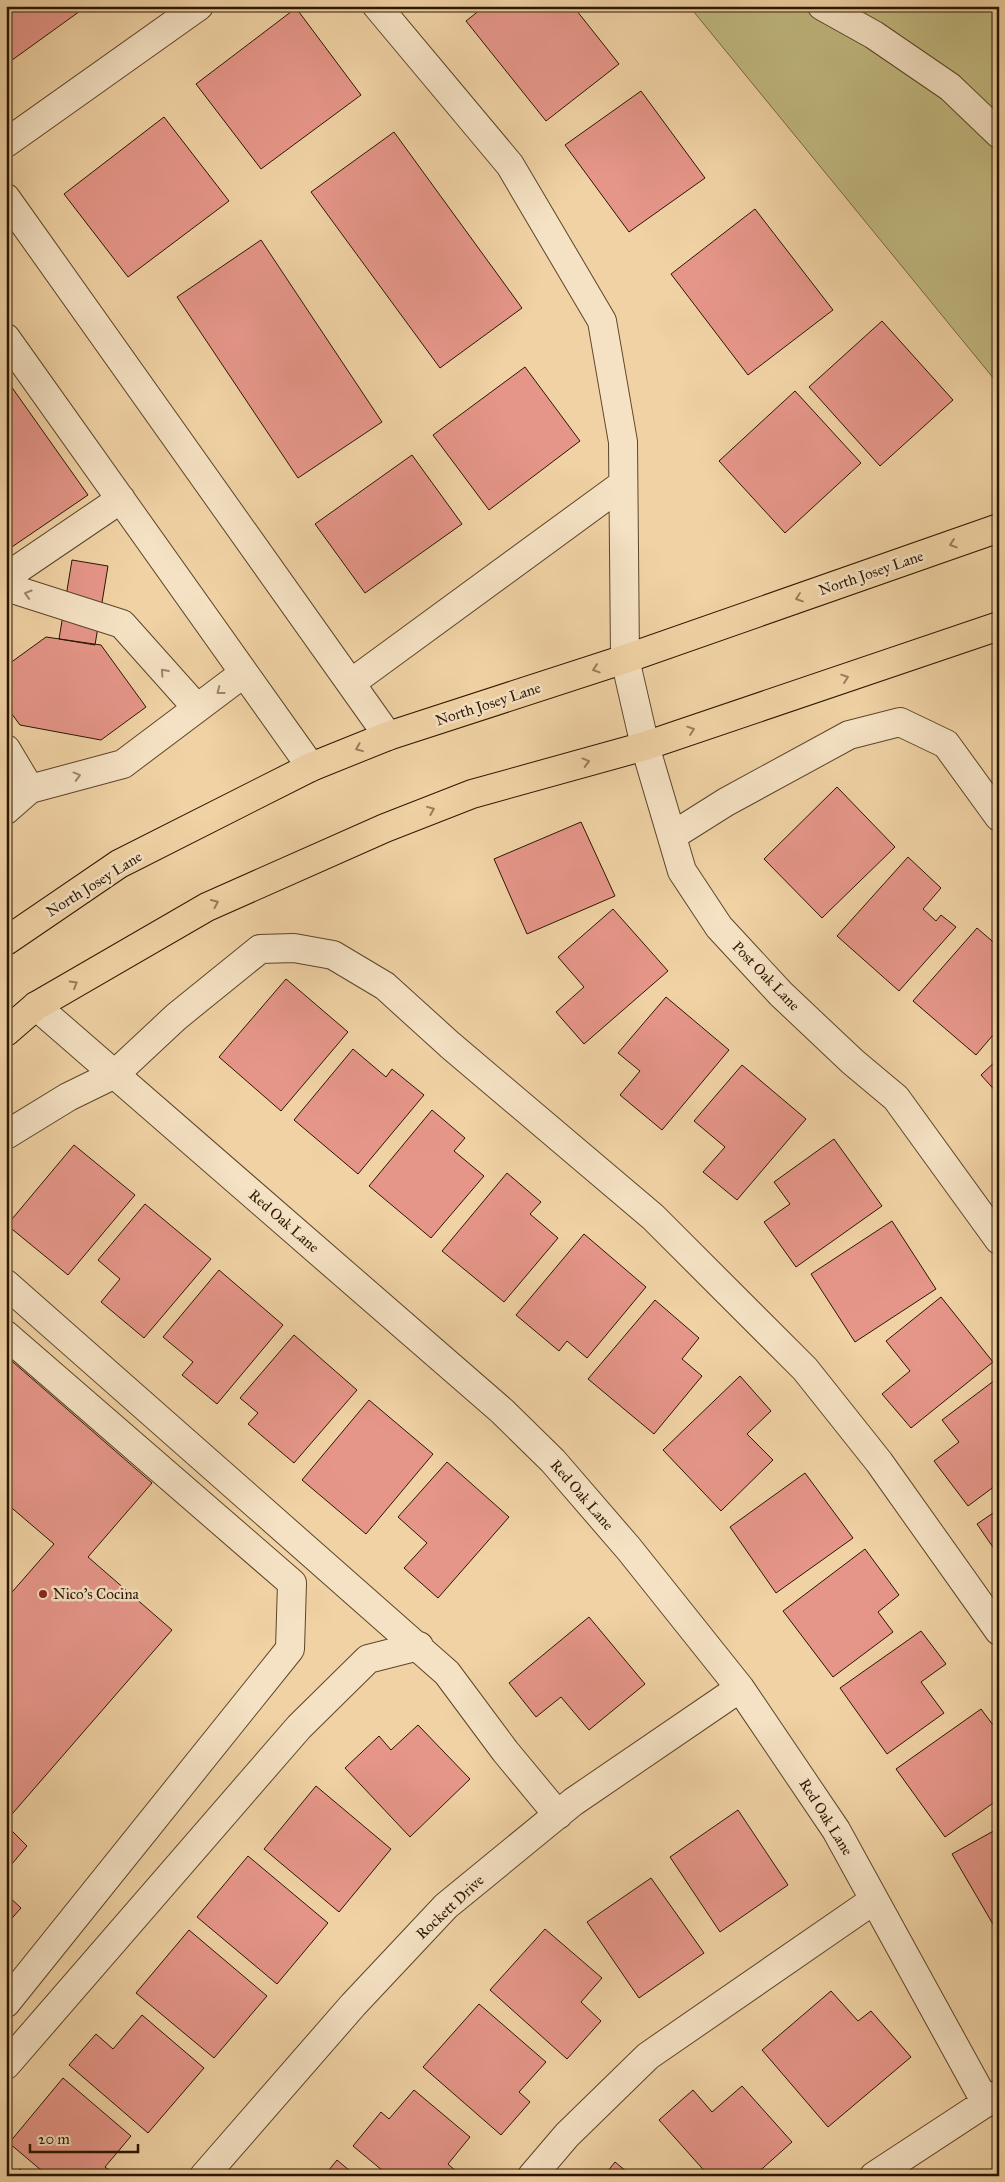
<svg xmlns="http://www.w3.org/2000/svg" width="1005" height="2182" viewBox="0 0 1005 2182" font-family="'IM FELL Great Primer',serif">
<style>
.green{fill:#c1ba80;stroke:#766840}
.building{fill:#e69689;stroke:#2b1600}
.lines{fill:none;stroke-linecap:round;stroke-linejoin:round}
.minor-casing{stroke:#5c4529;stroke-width:30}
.major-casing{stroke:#2b1600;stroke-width:30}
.minor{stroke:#f5e2c4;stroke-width:28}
.major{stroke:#f0d2a4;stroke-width:28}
.oneway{stroke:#977d5a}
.oneway2{stroke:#9a866c}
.poi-dot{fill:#8f2418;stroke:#f5e2c4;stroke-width:2}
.labels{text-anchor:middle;stroke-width:5;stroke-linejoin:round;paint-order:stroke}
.street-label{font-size:15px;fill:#2b1600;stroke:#f5e2c4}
.poi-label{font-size:15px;fill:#2b1600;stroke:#f5e2c4;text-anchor:start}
</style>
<rect width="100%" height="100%" fill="#f0d2a4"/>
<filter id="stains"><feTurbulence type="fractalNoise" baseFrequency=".004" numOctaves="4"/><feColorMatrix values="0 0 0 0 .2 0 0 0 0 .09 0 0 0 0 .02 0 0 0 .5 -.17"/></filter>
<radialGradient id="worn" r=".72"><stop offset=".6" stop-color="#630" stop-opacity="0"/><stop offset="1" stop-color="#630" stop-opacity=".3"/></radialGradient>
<path class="green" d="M689 6H999V385Z"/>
<path class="building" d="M6 6H87L8 63Z
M485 6H573L619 64 546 121 466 21Z
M296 8 361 95 261 169 196 84Z
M641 91 705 178 629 232 565 145Z
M164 117 229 201 128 277 64 194Z
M394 132 522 308 440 368 311 192Z
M755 209 833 310 748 375 671 274Z
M261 240 382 422 298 478 177 297Z
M882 321 953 400 880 466 809 387Z
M525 367 580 441 489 510 433 435Z
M6 379 88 495 6 551Z
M795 391 861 463 785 533 719 461Z
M412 455 462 524 365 593 315 524Z
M72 560 108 566 95 645 59 639Z
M46 637 101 645 146 707 101 740 20 725 6 706V666Z
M837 787 895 847 822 918 764 859Z
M581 822 615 896 527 934 494 859Z
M908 857 941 888 923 909 936 921 941 915 956 927 899 991 837 936Z
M613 909 668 971 584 1044 556 1012 584 987 558 957Z
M977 928 999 947V1028L976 1055 913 1001Z
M286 979 348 1032 281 1111 219 1057Z
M666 997 729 1050 662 1130 620 1095 640 1071 618 1053Z
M353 1049 386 1077 392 1069 424 1095 358 1174 294 1120Z
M999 1058V1095L981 1075Z
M742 1065 806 1119 737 1200 703 1172 725 1147 694 1121Z
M432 1110 465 1138 454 1151 484 1176 431 1238 369 1186Z
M834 1139 882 1206 796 1267 764 1222 790 1204 774 1182Z
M74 1145 135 1195 68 1275 7 1225Z
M507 1173 541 1202 530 1214 558 1238 504 1302 442 1251Z
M145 1204 211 1259 144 1338 101 1302 120 1279 98 1260Z
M892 1221 936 1289 855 1342 811 1274Z
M584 1234 646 1287 587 1358 567 1341 559 1351 516 1315Z
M219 1270 283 1325 217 1404 182 1375 193 1362 163 1337Z
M941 1297 993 1362 911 1428 882 1394 910 1371 886 1341Z
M655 1300 699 1338 682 1359 702 1376 654 1434 588 1379Z
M294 1335 357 1390 294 1463 248 1424 258 1413 240 1398Z
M6 1356 152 1483 88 1557 172 1630 6 1821V1599L54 1544 6 1503Z
M740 1376 771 1411 747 1434 773 1460 721 1511 663 1450Z
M999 1377V1483L968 1506 934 1461 959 1442 942 1420Z
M369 1400 433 1454 366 1534 302 1480Z
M447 1462 509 1517 438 1598 404 1568 427 1543 398 1517Z
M805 1473 853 1538 776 1593 730 1527Z
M999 1509V1556L977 1524Z
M865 1549 899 1595 878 1612 893 1632 833 1677 783 1611Z
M589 1617 645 1684 589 1730 561 1697 536 1717 509 1683Z
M921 1631 946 1664 921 1682 944 1713 887 1754 840 1688Z
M981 1709 999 1733V1799L945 1837 896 1769Z
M418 1725 470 1779 410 1837 345 1768 379 1736 391 1750Z
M316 1786 391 1849 339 1912 264 1849Z
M738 1810 788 1885 720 1932 670 1857Z
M6 1825 27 1846 6 1871Z
M999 1828V1923L994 1926 952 1854Z
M248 1856 328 1923 277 1984 197 1917Z
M651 1878 704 1953 639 1998 587 1922Z
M6 1894 21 1908 6 1925Z
M545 1929 602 1978 581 2002 601 2021 567 2059 490 1990Z
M189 1930 267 1996 214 2058 136 1993Z
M831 1991 858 2021 871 2011 911 2057 828 2127 762 2050Z
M479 2004 546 2062 519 2092 530 2102 501 2135 423 2067Z
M142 2015 204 2068 148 2133 69 2065 96 2034 113 2049Z
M63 2078 131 2136 105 2167 114 2174 112 2176H48L9 2143Z
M742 2086 792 2142 754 2176H709L659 2120 693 2090 712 2112Z
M414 2090 470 2137 448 2164 459 2174 457 2176H389L353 2146 381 2112 389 2119Z
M337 2160 356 2176H324Z
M615 2162 632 2176H604Z
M20 2169 27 2176H14Z"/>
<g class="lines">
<defs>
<path id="minor" d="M377 6 510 165 602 321 623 442 625 659 645 746 682 871 719 927 781 994 853 1062 896 1098 999 1240
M822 6 874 35 950 87 999 134
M6 143 199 6
M6 198 388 736
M6 338 311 767
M6 577 121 499
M6 587 122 624 197 708
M351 683 623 484
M6 749 30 789
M6 810 30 789 123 764 244 673
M672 836 726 802 849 735 900 722 946 744 999 817
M36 1006 502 1411 553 1461 629 1549 740 1688 836 1830 986 2103
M6 1135 68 1097 115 1074 176 1017 260 949 294 948 333 955 385 986 450 1045 653 1217 805 1369 879 1462 999 1631
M6 1284 447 1673 505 1751 558 1815
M6 1335 292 1583 290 1649 6 2003
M6 2065 299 1727 368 1659 419 1646
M204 2176 353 2005 446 1906 573 1802 740 1688
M532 2176 567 2135 648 2056 874 1900
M874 2176 999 2094"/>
<path id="major" d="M6 941 119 864 311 767 388 736 625 659 999 528
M6 1032 36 1006 207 907 385 828 472 794 645 746 999 626"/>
</defs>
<use href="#minor" class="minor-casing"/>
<use href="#major" class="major-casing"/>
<use href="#minor" class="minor"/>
<use href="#major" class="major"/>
</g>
<defs><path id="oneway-chevron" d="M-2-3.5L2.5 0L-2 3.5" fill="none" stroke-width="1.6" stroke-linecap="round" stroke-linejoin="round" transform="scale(1.25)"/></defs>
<g class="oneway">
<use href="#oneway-chevron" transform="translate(953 544) rotate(161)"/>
<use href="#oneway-chevron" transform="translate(799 598) rotate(161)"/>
<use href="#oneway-chevron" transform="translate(596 669) rotate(162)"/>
<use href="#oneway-chevron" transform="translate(845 678) rotate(-19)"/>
<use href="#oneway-chevron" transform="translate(691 730) rotate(-19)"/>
<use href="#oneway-chevron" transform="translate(359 748) rotate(158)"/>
<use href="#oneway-chevron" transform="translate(586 762) rotate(-15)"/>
<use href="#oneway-chevron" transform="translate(431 810) rotate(-22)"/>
<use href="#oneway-chevron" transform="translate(215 903) rotate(-24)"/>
<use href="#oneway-chevron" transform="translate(74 984) rotate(-30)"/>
</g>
<g class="oneway2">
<use href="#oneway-chevron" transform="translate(28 594) rotate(-163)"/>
<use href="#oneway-chevron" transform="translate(164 672) rotate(-132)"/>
<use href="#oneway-chevron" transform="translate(220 691) rotate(143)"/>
<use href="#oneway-chevron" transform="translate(77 776) rotate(-15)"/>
</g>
<circle class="poi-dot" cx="43" cy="1594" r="5"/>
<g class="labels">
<g class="street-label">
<text transform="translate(871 573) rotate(-19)" y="5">North Josey Lane</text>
<text transform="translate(488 704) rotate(-18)" y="5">North Josey Lane</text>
<text transform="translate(94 884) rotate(-32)" y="5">North Josey Lane</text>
<text transform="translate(766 976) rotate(46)" y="5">Post Oak Lane</text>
<text transform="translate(284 1221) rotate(41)" y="5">Red Oak Lane</text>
<text transform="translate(582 1495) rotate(49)" y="5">Red Oak Lane</text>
<text transform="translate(826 1817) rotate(58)" y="5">Red Oak Lane</text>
<text transform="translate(450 1907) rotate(-43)" y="5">Rockett Drive</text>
</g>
<g class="poi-label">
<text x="53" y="1599">Nico's Cocina</text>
</g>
</g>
<rect width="1005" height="2182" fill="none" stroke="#f0d2a4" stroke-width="25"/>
<rect x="8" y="8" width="990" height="2167" fill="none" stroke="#2b1600" stroke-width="2.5"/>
<rect x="12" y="12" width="980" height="2157" fill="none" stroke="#2b1600"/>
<path d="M30 2144v8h108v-8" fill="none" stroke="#2b1600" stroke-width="2.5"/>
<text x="38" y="2144" font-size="15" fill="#2b1600" stroke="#f5e2c4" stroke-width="4" paint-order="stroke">20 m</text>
<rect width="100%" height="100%" filter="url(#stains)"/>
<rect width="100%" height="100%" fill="url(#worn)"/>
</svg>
